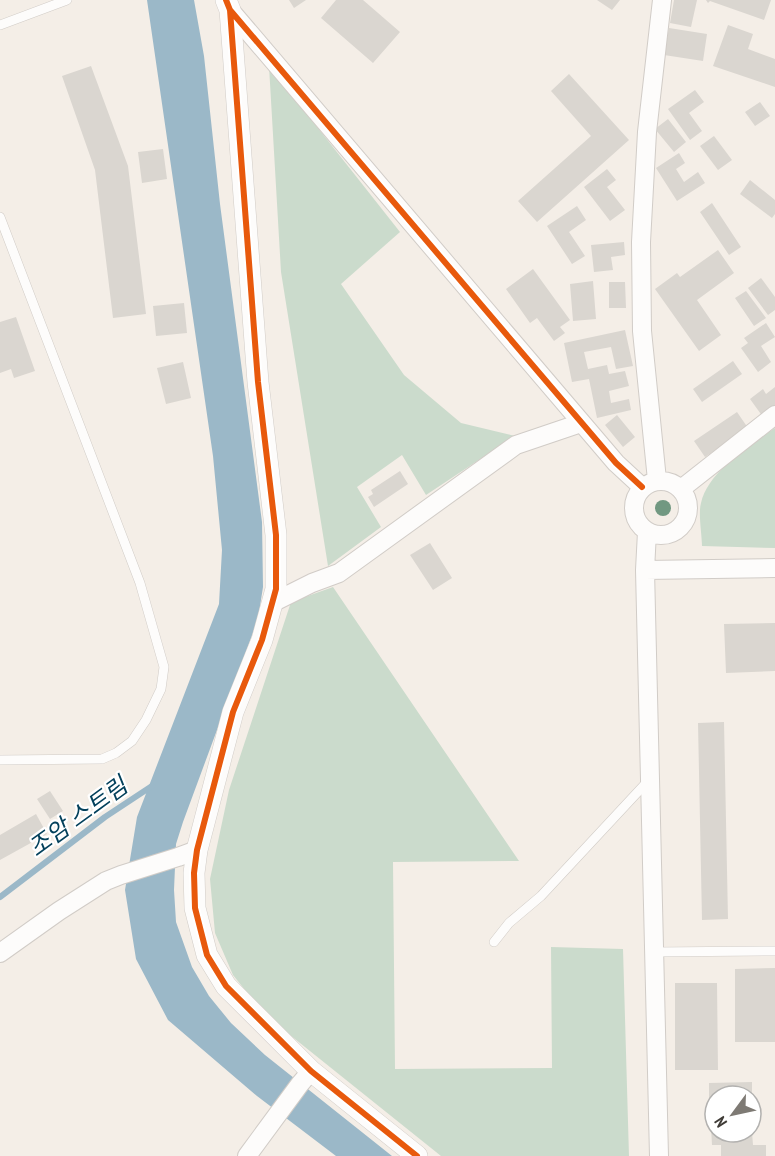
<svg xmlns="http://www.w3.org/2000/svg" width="775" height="1156" viewBox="0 0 775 1156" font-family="'PT Sans Narrow','Noto Sans KR',sans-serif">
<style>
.green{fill:#cbdbcc}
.water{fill:#9bb8c8}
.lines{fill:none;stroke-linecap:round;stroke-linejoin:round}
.stream{stroke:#9bb8c8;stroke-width:6}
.building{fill:#dad6d0}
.service-casing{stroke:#d1ccc7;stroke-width:10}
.minor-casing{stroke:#d1ccc7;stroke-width:20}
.tertiary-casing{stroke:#d1ccc7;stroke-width:22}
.service{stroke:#fdfcfb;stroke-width:9}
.minor{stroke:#fdfcfb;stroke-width:18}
.tertiary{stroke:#fdfcfb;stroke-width:21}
.cycleway-casing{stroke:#fff;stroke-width:10}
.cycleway{stroke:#e8590c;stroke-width:6}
.tree{fill:#719881}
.labels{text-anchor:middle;stroke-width:4.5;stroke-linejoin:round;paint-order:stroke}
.water-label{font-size:24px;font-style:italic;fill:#03405b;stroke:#fff}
</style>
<rect width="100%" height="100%" fill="#f4eee7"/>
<path class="green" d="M269 66 400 232 341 284 404 375 461 423 515 436 426 495 402 455 357 487 381 527 328 566 281 272Z
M775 428V548L702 546C702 535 698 513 701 503 708 472 749 445 775 428Z
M333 587 519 861 393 862 395 1069 552 1068 551 947 623 949 629 1156H441L265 1015 233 975 215 933 210 879 229 790 291 602Z"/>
<path class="water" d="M147 0H194L204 56 220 204 262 522 263 587 258 619 183 822 176 844 174 890 176 922 192 967 209 996 231 1023 265 1055 392 1156H336L257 1096 168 1020 136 959 125 890 137 817 219 604 222 550 213 456Z"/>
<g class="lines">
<path class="stream" d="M0 897 105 817 152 786"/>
</g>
<path class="building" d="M289 0H306L294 8Z
M336 0H363L400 32 373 63 321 18Z
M597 0H620L612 10Z
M674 0H697L691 27 670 23Z
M706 0H771L764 20 710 1 708 3Z
M728 25 753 34 748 49 775 59V87L713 66Z
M669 28 707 34 703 61 664 55Z
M91 66 128 166 146 314 113 318 95 170 62 76Z
M569 74 629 140 537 222 518 201 591 136 551 91Z
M695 90 704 102 689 113 702 131 690 140 668 109Z
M760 102 770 116 755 126 745 112Z
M668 119 686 142 674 152 655 129Z
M714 136 732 160 718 170 700 146Z
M163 149 167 179 142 183 138 152Z
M679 153 685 163 676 169 684 182 698 172 705 183 677 201 656 168Z
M607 169 616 180 607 187 625 210 610 221 584 187Z
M750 180 775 200V214L772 218 740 194Z
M712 203 741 247 729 255 700 212Z
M577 206 586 220 569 232 585 256 572 264 547 226Z
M624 242 625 255 611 257 613 270 594 272 591 245Z
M718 250 734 273 697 300 721 335 699 351 655 289 677 273 680 277Z
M533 269 570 320 560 327 565 333 554 341 537 318 530 323 506 289Z
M761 278 775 297V310L768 315 748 288Z
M593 281 596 319 573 321 570 284Z
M609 282H625L626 308H609Z
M746 291 766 318 754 326 735 298Z
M184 303 187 333 156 336 153 306Z
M16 317 35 371 14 378 11 369 0 373V322Z
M766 323 775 337 761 346 771 362 758 372 741 348 748 343 744 338Z
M625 330 633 366 616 369 611 347 584 352 588 369 607 365 609 374 625 371 629 386 609 391 611 403 629 399 631 410 597 418 589 379 572 382 564 343Z
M733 361 742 374 702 402 693 389Z
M183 362 191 398 166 404 157 368Z
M775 387V409L763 417 750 399 763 389 766 394Z
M737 412 748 428 705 457 694 441Z
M617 415 635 437 623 447 605 425Z
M400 471 408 484 374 507 368 497 373 494 371 490Z
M430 543 452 578 433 590 410 555Z
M775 623V671L726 673 724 624Z
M724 722 728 919 702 920 698 723Z
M50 791 63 811 50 819 37 799Z
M36 814 47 834 0 860V835Z
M775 968V1042H735V969Z
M675 983H717L718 1070H675Z
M752 1082V1096H715V1100H709V1083Z
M711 1127H715V1132H752L753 1145H766V1156H721V1145H712Z"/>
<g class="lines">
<defs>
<path id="service" d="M0 25 67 0
M0 217 140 583 164 667 161 689 146 720 132 741 116 753 102 759 0 760
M494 942 509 923 541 896 648 781
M654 952 775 951"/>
<path id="minor" d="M230 10 616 463 642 487
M657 480 642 331 641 242 647 132 662 0
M634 508a27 27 0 1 1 54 0a27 27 0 1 1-54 0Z
M681 489 775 415
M647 532 645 570 659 1156
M645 570 775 568
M272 603 312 583 339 573 516 445 581 423
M0 953 59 911 106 881 121 875 178 857 197 850
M247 1156 300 1084 311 1071"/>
<path id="tertiary" d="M226 0 230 10 258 382 276 535V589L262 640 233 712 197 850 194 873 195 908 207 955 226 986 311 1071 417 1156"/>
</defs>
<use href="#service" class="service-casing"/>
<use href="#minor" class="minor-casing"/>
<use href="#tertiary" class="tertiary-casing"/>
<use href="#service" class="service"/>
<use href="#minor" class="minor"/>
<use href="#tertiary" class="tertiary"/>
<defs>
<path id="cycleway" d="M226 0 230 10 258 382 276 535V589L262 640 233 712 197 850 194 873 195 908 207 955 226 986 311 1071 417 1156
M230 10 616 463 642 487"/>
</defs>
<use href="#cycleway" class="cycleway-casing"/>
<use href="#cycleway" class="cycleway"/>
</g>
<circle class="tree" cx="663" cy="508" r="8"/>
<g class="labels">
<g class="water-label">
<text transform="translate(78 817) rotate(-36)" y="8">조암 스트림</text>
</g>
</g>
<g transform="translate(733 1114) rotate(237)"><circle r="28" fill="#ffffff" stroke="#b2b1af" stroke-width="1.5"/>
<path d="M0-4.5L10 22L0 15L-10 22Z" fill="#7e7a74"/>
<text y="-9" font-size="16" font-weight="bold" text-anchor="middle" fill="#3f3b36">N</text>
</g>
</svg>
